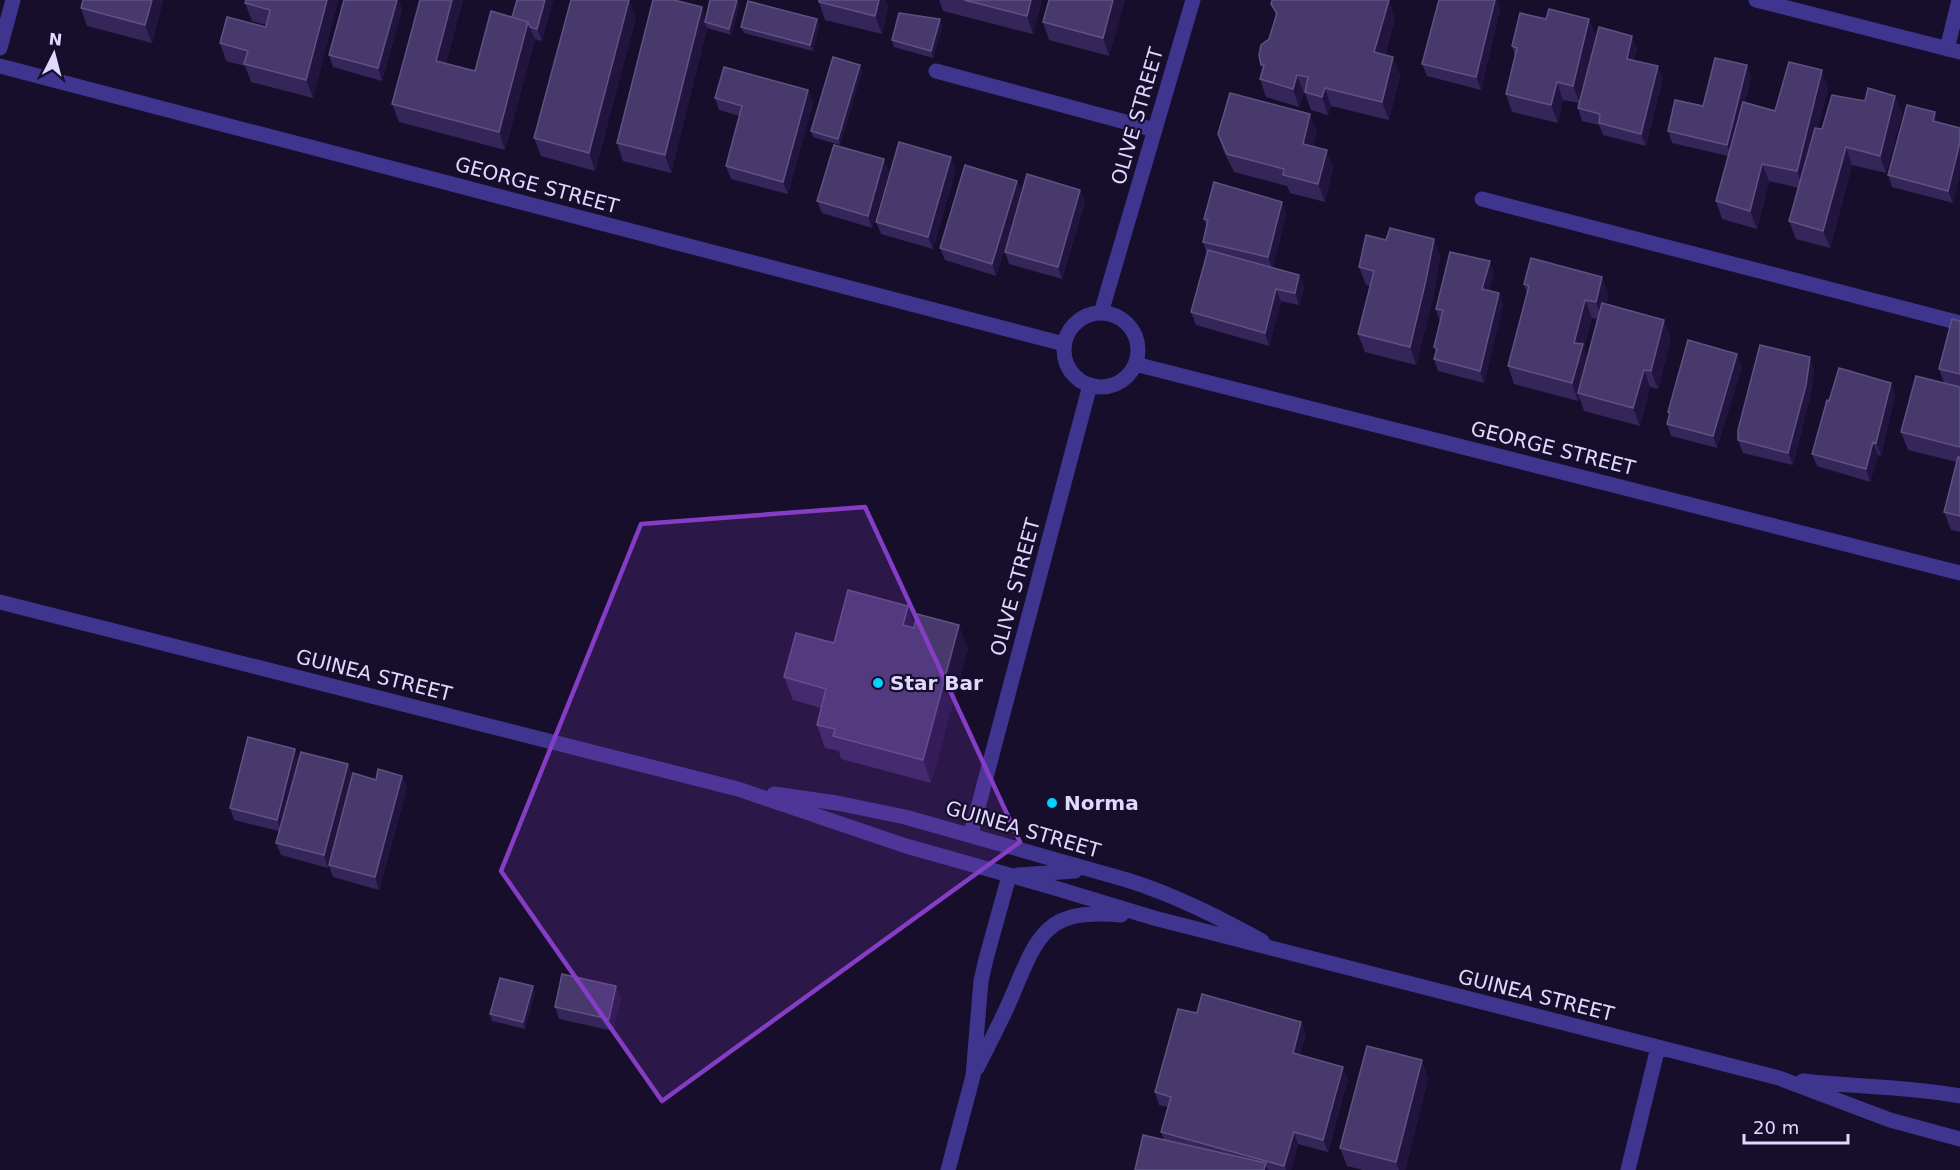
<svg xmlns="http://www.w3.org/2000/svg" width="1960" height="1170" viewBox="0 0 1960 1170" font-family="'DejaVu Sans',sans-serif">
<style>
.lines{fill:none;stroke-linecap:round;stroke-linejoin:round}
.minor{stroke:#40358e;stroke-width:15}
.wall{fill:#35265a;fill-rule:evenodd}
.shaded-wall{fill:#211540}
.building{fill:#47396c;stroke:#5f5283;stroke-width:1.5}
.marked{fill:#853dc5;fill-opacity:0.2;stroke:#853dc5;stroke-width:4.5;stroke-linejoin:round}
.poi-dot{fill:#04d0ff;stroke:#160e2b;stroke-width:2}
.labels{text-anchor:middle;stroke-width:4.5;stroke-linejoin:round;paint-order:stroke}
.street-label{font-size:20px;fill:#e0d8ff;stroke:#160e2b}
.poi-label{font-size:20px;font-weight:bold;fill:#e0d8ff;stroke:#160e2b;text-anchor:start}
</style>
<rect width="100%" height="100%" fill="#160e2b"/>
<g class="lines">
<path class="minor" d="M1756 0 1960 52
M0 48 13 0
M1947 49 1959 0
M0 66 1064 344
M936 71 1155 130
M1482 199 1960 323
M1101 313 1193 0
M1064 350a37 37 0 1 1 74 0a37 37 0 1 1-74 0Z
M1135 364 1960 573
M0 602 738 789 906 846 1055 888 1154 918 1779 1078 1890 1120 1960 1139
M774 794 837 803 905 817 1127 880C1175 895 1218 917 1262 941
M971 834 1090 385
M1018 875 1075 871
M977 1068C989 1044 1002 1020 1012 996 1038 934 1046 908 1121 915
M1803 1081C1855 1087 1908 1086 1960 1096
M948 1170 973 1076 981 981 986 959 1009 876
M1628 1170 1658 1047"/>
</g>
<path class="wall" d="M83 0H163L152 43 87 26 81 8Z
M338 0 313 98 251 82 245 66 226 61 220 43 266 27V25L252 21 245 3Z
M463 0 446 63 475 71 512 17 517 0H553L542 41 535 39 505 150 399 122 392 104Z
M737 0 739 7 731 35 707 28 671 173 623 161 617 143 706 18Z
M819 0H885L888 7 882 34 825 20 819 2Z
M939 0H1042L1033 34 943 11Z
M1049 0H1125L1109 56 1049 40 1043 22Z
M1439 0H1497L1500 9 1481 90 1427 76 1422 64Z
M1271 4 1395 17 1385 55 1400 75 1389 120 1331 106 1328 115 1311 110 1305 93H1304L1299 107 1266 97 1260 79 1263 69 1259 55 1269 39 1276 16Z
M402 9 382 81 333 67 329 55Z
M636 17 595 171 541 156 534 138Z
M817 19 819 25 813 51 744 33 741 27Z
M1546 19H1589L1596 37 1588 69 1637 48 1634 60 1663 78 1646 146 1603 135 1599 125 1582 121 1578 108 1579 103 1563 100 1558 123 1512 112 1506 94 1515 56 1512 46Z
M942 26 933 58 894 47 892 40Z
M860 65 862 71 840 145 813 137 811 131Z
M1751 77 1745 102 1775 111 1828 88 1818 128 1822 129 1865 101 1895 96 1902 114 1886 173 1852 165 1830 248 1796 239 1789 221 1799 188 1769 181 1757 229 1722 219 1716 201 1728 156 1672 143 1668 131 1703 106Z
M808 90 813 102 788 194 731 179 726 166 740 116 719 110 715 98Z
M1939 123 1960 128V173L1953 203 1892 187 1888 175Z
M1317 132 1313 146 1333 168 1325 202 1290 193 1287 186 1234 172 1224 152 1218 134Z
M956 169 933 249 881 234 876 222Z
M889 171 872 228 822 213 817 201Z
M1017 181 1022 194 996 276 945 260 940 248Z
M1080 190 1085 202 1062 279 1009 264 1005 252Z
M1282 202 1286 214 1273 267 1299 275 1304 287 1299 305 1281 301 1269 346 1196 325 1191 312 1207 254 1203 242 1207 227 1204 219Z
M1434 239 1440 257 1433 298 1416 365 1365 352 1358 334 1370 286 1366 285 1359 267 1386 240Z
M1494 273 1489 290 1499 293 1503 305 1484 383 1438 371 1434 359 1436 353 1434 347 1440 321 1436 309Z
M1524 284 1609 295 1606 304 1671 338 1658 389 1650 387 1640 426 1584 411 1579 397 1578 401 1514 384 1508 366 1527 293ZM1592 318 1598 319 1587 357 1584 347Z
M1960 321V532L1951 530 1944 512 1957 462 1908 450 1901 432 1944 383 1939 369Z
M1742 366 1717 448 1671 436 1667 424 1669 416 1668 412Z
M1814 369 1810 397 1793 465 1743 453 1738 440Z
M1895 395 1881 456 1878 455 1870 482 1817 466 1812 454Z
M915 624 968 648 931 783 841 759 839 751 825 748 817 725 821 708 793 700 784 677 834 643Z
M299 759 348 764 352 776 376 780 402 776 407 788 379 890 333 877 329 866 328 868 281 855 276 843 279 831 234 820 230 808Z
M533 986 535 993 525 1029 492 1021 490 1014Z
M616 986 621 998 613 1031 559 1019 555 1007Z
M1197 1013 1301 1022 1306 1034 1300 1055 1348 1079 1328 1152 1298 1144 1291 1170H1135L1164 1140 1161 1132 1168 1107 1159 1105 1155 1092Z
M1428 1078 1405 1170H1363L1347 1166 1340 1148Z"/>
<path class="shaded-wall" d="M152 0H163L152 43 145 25Z
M327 0H338L313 98 306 80Z
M397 0H399L402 9 382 81 378 68Z
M452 0H463L442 78 436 61Z
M545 0H553L542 41 537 29Z
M629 0 636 17 595 171 589 153Z
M737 0 739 7 731 35 729 29Z
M879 0H885L888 7 882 34 875 16Z
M1031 0H1042L1033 34 1027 16Z
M1113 0H1125L1109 56 1103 38Z
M1389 0 1395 17 1380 70 1374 52Z
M1495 0H1497L1500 9 1481 90 1476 77Z
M702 7 708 23 705 22 707 28 671 173 665 155Z
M817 19 819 25 813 51 810 45Z
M940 19 942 26 933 58 931 51Z
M1589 19 1596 37 1580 104 1573 86Z
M528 22 535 39 505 150 499 132Z
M1632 36 1637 48 1631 71 1627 59Z
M1393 57 1400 75 1389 120 1382 102Z
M860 65 862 71 840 145 838 139Z
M1747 65 1751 77 1732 157 1727 145Z
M1658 66 1663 78 1646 146 1641 134Z
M1822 70 1828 88 1803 189 1797 171Z
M1297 75 1304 93 1299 107 1293 89Z
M1557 82 1563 100 1558 123 1551 105Z
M1325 88 1331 106 1328 115 1322 97Z
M808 90 813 102 788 194 783 182Z
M1895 96 1902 114 1886 173 1880 156Z
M1935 112 1939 125 1933 121Z
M1310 114 1317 132 1310 161 1303 144Z
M1960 142V173L1953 203 1948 191Z
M1846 147 1852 165 1830 248 1823 231Z
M1327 150 1333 168 1325 202 1318 184Z
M951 157 956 169 933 249 928 237Z
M884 159 889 171 872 228 868 216Z
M1762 164 1769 181 1757 229 1750 211Z
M1017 181 1022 194 996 276 992 264Z
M1080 190 1085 202 1062 279 1058 267Z
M1282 202 1286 214 1273 270 1268 257Z
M1434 239 1440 257 1433 298 1416 365 1410 347Z
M1490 261 1494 273 1487 301 1482 289Z
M1299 275 1304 287 1299 305 1295 293Z
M1602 277 1609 295 1602 319 1596 302Z
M1276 289 1281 301 1269 346 1265 333Z
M1499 293 1503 305 1484 383 1480 371Z
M1585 300 1592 318 1584 347 1589 362 1578 393 1579 397 1578 401 1572 383 1574 343Z
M1664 320 1671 338 1658 389 1651 371Z
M1737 354 1742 366 1717 448 1713 436Z
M1810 357 1814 369 1810 397 1793 465 1788 453Z
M1644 370 1650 387 1640 426 1633 408Z
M1891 383 1895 395 1881 456 1876 443Z
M1873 442 1878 455 1870 482 1866 469Z
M908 606 916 629 903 625Z
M959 625 968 648 931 783 923 760Z
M295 749 300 761 282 832 277 820Z
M348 764 353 776 328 868 324 855Z
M402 776 407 788 379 890 375 877Z
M533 986 535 993 525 1029 523 1022Z
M616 986 621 998 613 1031 609 1019Z
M1301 1022 1306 1034 1297 1065 1293 1053Z
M1422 1060 1428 1078 1405 1170H1399L1396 1162Z
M1343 1067 1348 1079 1328 1152 1323 1140Z
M1294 1132 1298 1144 1291 1170H1286L1284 1166Z
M1266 1163 1268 1170H1264Z"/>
<path class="building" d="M83 0H152L145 25 81 8Z
M246 0H327L306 80 244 64 248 51 220 43 227 17 266 27 270 10 245 3Z
M344 0H397L378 68 329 55Z
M420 0H452L436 61 475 71 491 11 528 22 499 132 392 104Z
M517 0H545L537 29 530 27 528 22 512 17Z
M571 0H629L589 153 534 138Z
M653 0H674L702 7 665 155 617 143Z
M710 0H737L729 29 705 22Z
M819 0H879L875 16 819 2Z
M964 0H1031L1027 16Z
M1049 0H1113L1103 38 1043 22Z
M1272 0H1389L1374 52 1393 57 1382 102 1325 88 1322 97 1305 92 1308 77 1297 75 1293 89 1260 79 1264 65H1261L1259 55 1261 45 1269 39 1277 13 1271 4Z
M1439 0H1495L1476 77 1422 64Z
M748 1 817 19 810 45 741 27Z
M1549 9 1589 19 1573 86 1557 82 1551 105 1506 94 1517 48 1512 46 1520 13 1546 19Z
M899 13 940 19 931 51 892 40Z
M1599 27 1632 36 1627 59 1658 66 1641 134 1599 123 1600 114 1578 108Z
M833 57 860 65 838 139 811 131Z
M1715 58 1747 65 1727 145 1668 131 1675 100 1703 106Z
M1789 62 1822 70 1797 171 1762 164 1750 211 1716 201 1743 102 1775 111Z
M724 67 808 90 783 182 726 166 742 106 715 98Z
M1868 88 1895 96 1880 156 1846 147 1823 231 1789 221 1815 128 1822 129 1832 95 1865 101Z
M1230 93 1310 114 1303 144 1327 150 1318 184 1283 175 1284 169 1227 154 1218 134Z
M1907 105 1935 112 1933 121 1960 128V142L1948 191 1888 175Z
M899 142 951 157 928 237 876 222Z
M834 145 884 159 868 216 817 201Z
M965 165 1017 181 992 264 940 248Z
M1027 174 1080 190 1058 267 1005 252Z
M1214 182 1282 202 1268 257 1203 242 1208 220 1204 219Z
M1390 228 1434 239 1426 280 1410 347 1358 334 1374 271 1359 267 1366 235 1386 240Z
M1208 250 1299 275 1295 293 1276 289 1265 333 1191 312Z
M1450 252 1490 261 1482 289 1499 293 1480 371 1434 359 1437 349 1434 347 1443 310 1436 309Z
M1531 258 1602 277 1596 302 1585 300 1574 343 1583 344 1572 383 1508 366 1529 286 1524 284Z
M1602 303 1664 320 1651 371 1644 370 1633 408 1578 393Z
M1952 319 1960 321V374L1939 369Z
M1688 340 1737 354 1713 436 1667 424 1670 413 1668 412Z
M1760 345 1810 357 1806 385 1788 453 1738 440V430Z
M1839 368 1891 383 1876 443 1873 442 1866 469 1812 454 1827 400 1829 401Z
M1916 376 1960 387V447L1901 432Z
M1958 457H1960V516L1944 512Z
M848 590 908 606 903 625 914 628 917 614 959 625 923 760 833 736 835 729 817 725 826 689 784 677 796 633 834 643Z
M248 737 295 749 277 820 230 808Z
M301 752 348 764 324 855 276 843Z
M378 769 402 776 375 877 329 865 353 773 376 780Z
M562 974 616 986 609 1019 555 1007Z
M500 978 533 986 523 1022 490 1014Z
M1202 994 1301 1022 1293 1053 1343 1067 1323 1140 1294 1132 1284 1166 1161 1132 1171 1097 1155 1092 1178 1009 1197 1013Z
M1367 1046 1422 1060 1396 1162 1340 1148Z
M1143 1135 1266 1163 1264 1170H1135Z"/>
<path class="marked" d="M865 507 1020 842 662 1101 501 871 641 524Z"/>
<g class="poi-dot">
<circle cx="878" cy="683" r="6"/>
<circle cx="1052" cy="803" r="6"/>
</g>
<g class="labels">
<g class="street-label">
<text transform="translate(1137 116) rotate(-74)" y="7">OLIVE STREET</text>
<text transform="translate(537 185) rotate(15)" y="7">GEORGE STREET</text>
<text transform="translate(1553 448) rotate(14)" y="7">GEORGE STREET</text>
<text transform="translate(1015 587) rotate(-75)" y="7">OLIVE STREET</text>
<text transform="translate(374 675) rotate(14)" y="7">GUINEA STREET</text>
<text transform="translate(1023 829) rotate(16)" y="7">GUINEA STREET</text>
<text transform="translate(1536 995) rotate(14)" y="7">GUINEA STREET</text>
</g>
<g class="poi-label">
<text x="890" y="690">Star Bar</text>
<text x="1064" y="810">Norma</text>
</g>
</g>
<g transform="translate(54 54) rotate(6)" stroke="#160e2b" stroke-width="4.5" paint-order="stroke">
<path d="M0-4.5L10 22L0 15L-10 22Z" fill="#e0d8ff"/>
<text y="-9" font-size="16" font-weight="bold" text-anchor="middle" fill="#e0d8ff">N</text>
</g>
<path d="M1744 1134v9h104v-9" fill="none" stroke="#e0d8ff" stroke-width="3"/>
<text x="1753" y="1134" font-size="18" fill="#e0d8ff" stroke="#160e2b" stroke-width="4.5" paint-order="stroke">20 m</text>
</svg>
